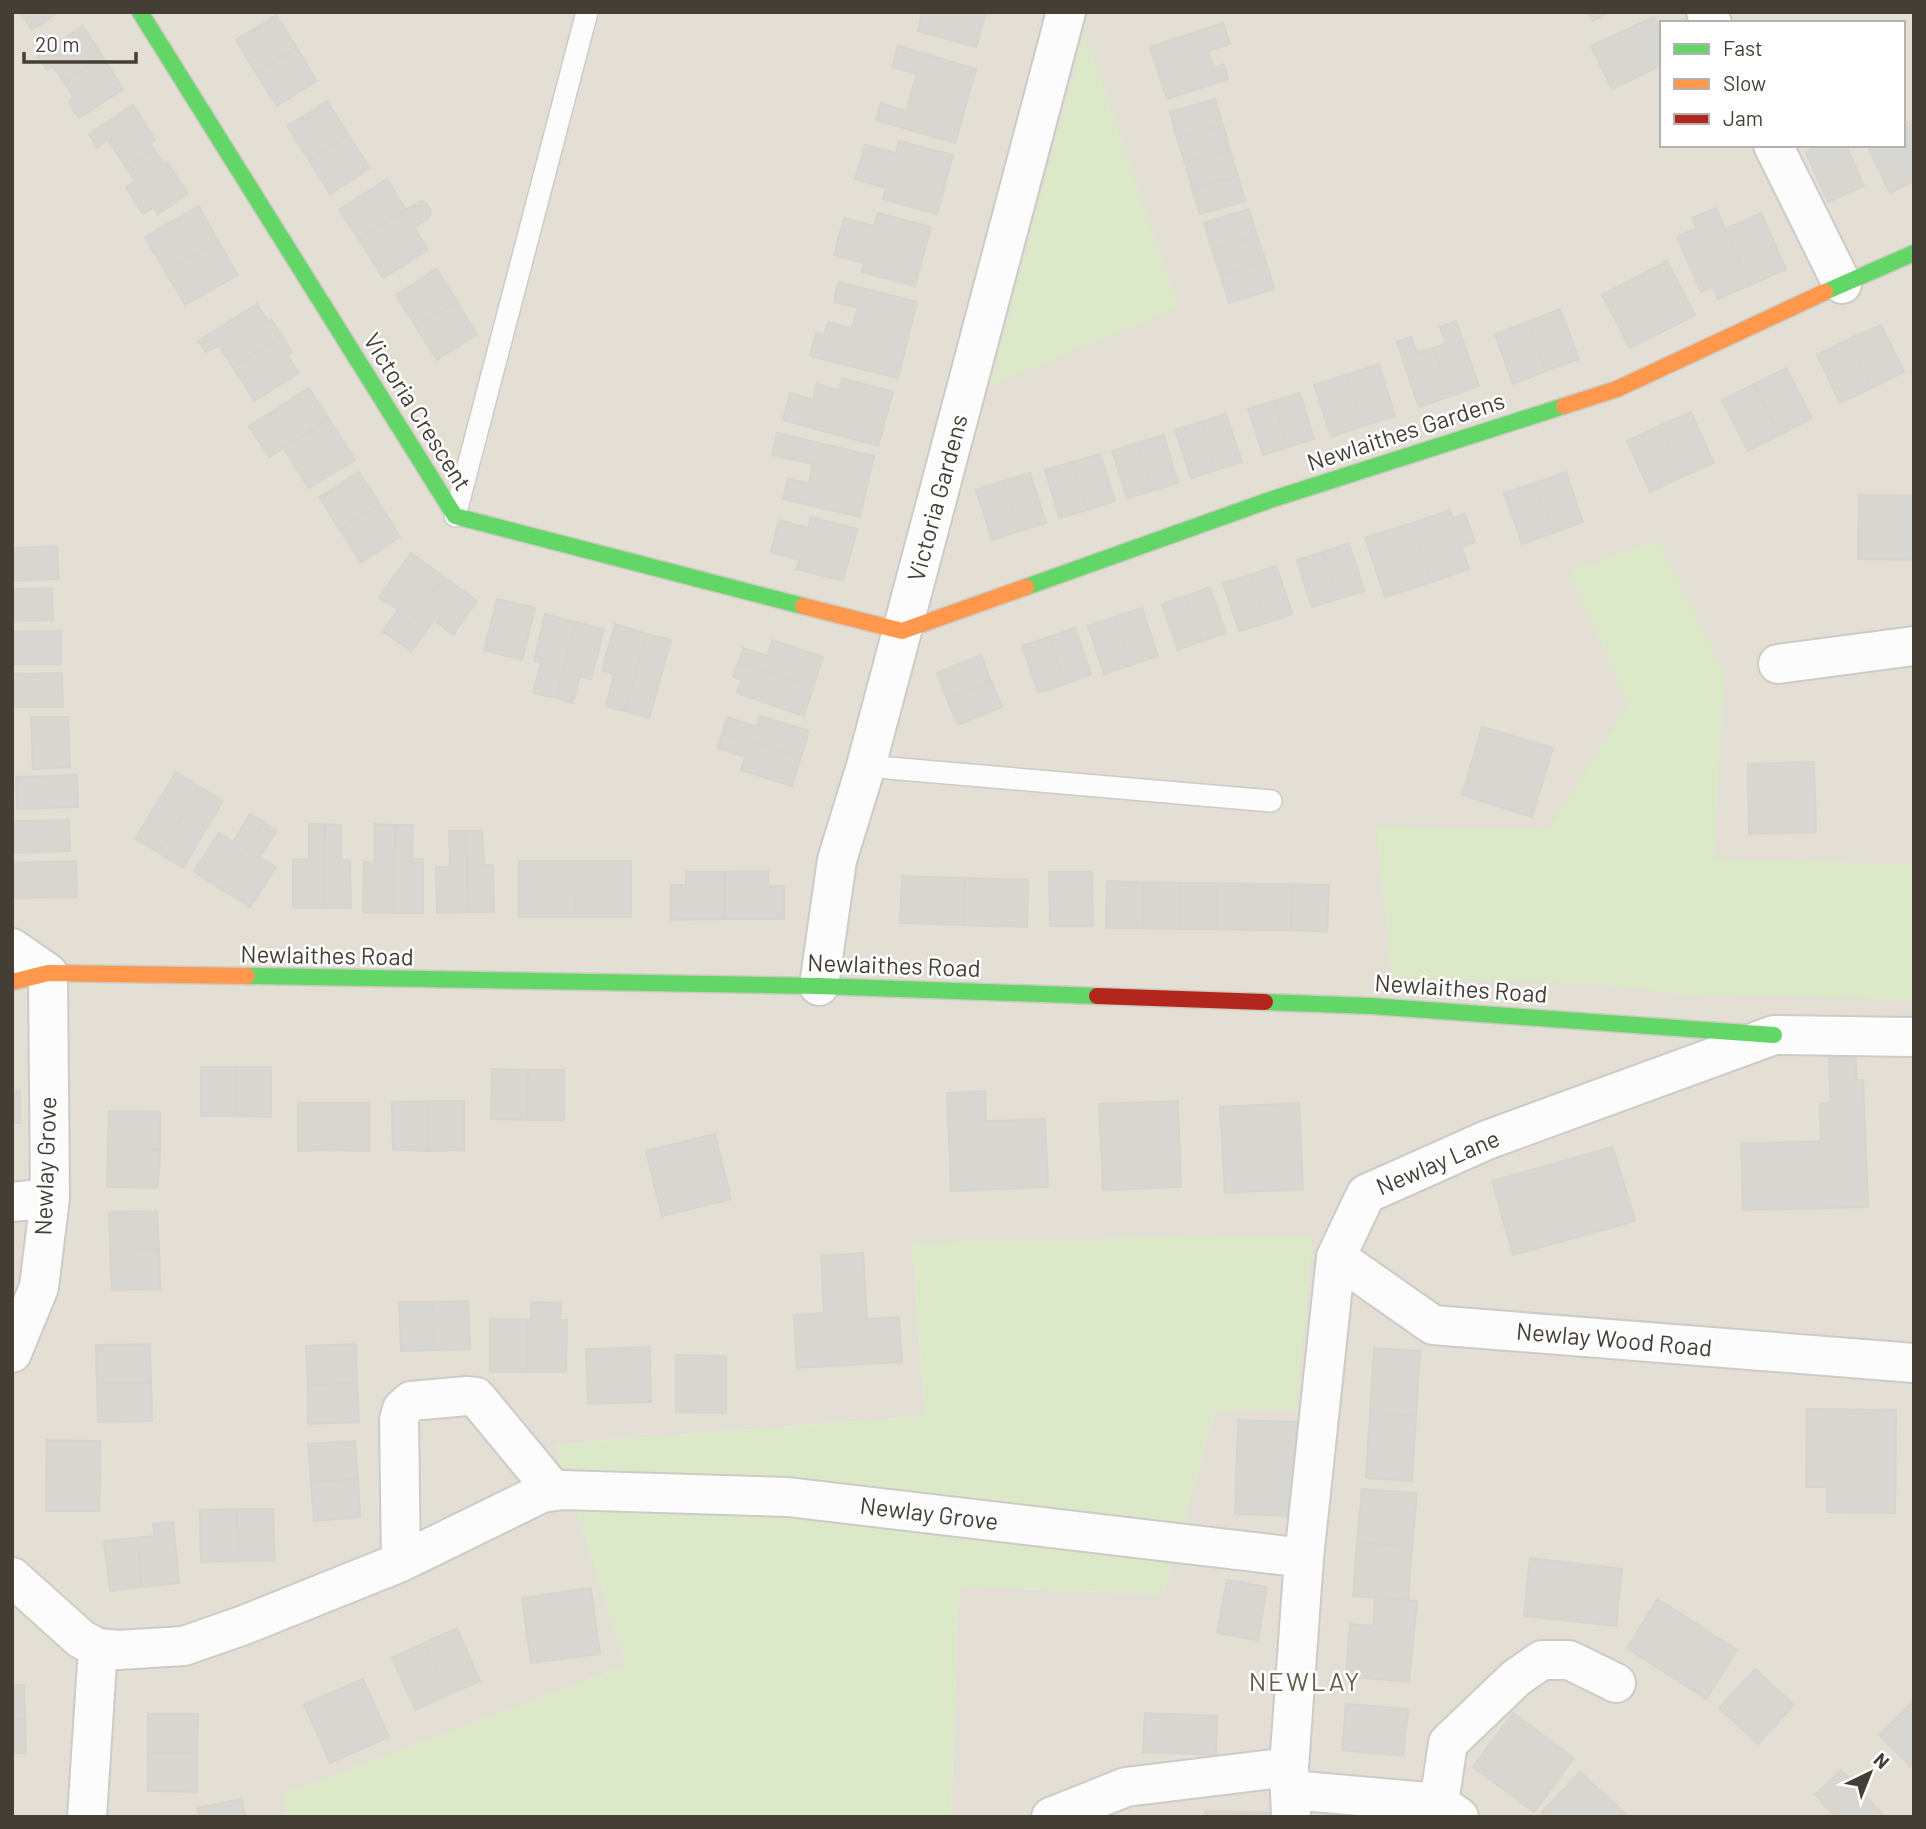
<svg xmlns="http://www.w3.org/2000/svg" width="1926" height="1829" viewBox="0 0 1926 1829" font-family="Barlow,sans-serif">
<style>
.residential{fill:#e3dfd5;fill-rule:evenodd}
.green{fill:#dce9c8}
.building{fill:#d8d6d0;stroke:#d7d4ce;stroke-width:2}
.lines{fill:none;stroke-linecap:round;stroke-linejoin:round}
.lane-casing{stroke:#cdcbc6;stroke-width:24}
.street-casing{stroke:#cdcbc6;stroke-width:42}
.fast-casing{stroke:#cecabf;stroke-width:19}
.slow-casing{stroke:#cecabf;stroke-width:19}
.jam-casing{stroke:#cecabf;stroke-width:19}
.lane{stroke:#fdfcfc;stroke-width:21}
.street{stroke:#fdfcfc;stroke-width:38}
.fast{stroke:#63d668;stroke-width:16}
.slow{stroke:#ff974d;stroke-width:16}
.jam{stroke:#b3261e;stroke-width:16}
.labels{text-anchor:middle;stroke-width:5;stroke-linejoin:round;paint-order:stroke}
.street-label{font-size:24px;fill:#443e35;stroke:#fff}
.neighbourhood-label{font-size:26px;letter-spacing:2px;fill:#675c4c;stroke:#fff}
</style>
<rect width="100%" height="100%" fill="#efede8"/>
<path class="residential" d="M12 12H1914V1817H951L959 1587 1163 1594 1215 1410 912 1243 925 1416 555 1444 627 1665 285 1794V1817H12ZM1662 23H1903V145H1662Z"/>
<path class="green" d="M1085 32 1178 308 990 386Z
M1657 540 1724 672 1714 858 1914 865V1000L1678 994 1594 984 1392 977 1376 826 1549 829 1628 703 1569 571Z
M1313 1235 1296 1410H1215L1163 1594 959 1587 951 1817H285V1794L627 1665 555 1444 925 1416 912 1242Z"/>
<path class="building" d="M20 12H58L32 30Z
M922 12H986L976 47 918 31Z
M1588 12H1610L1593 21Z
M276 15 297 48 256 73 236 40Z
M1654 17 1662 33V65L1612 89 1591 46Z
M1223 23 1230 44 1208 51 1214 68 1224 64 1228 79 1167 99 1150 47Z
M83 26 103 57 64 82 53 66 47 70 37 56Z
M898 46 976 69 955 143 876 120 881 103 906 111 917 74 892 67Z
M297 48 317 81 277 106 256 73Z
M103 57 123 89 79 118 69 103 73 97 64 82Z
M1215 99 1223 125 1177 138 1170 112Z
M327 101 348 134 309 160 287 126Z
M133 105 155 140 150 143 154 149 126 167 108 140 97 147 89 134Z
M1914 120V164L1903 143V125Z
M1223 125 1230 150 1185 163 1177 138Z
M348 134 370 168 330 194 309 160Z
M899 141 953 155 937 214 883 199 886 188 855 179 865 145 896 153Z
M1903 143 1914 164V181L1890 193 1867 145H1903Z
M1820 145H1846L1864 186 1828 202 1806 153Z
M154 149 163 164 167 162 188 194 158 214 154 207 143 214 126 187 135 181 126 167Z
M1230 150 1238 176 1192 189 1185 163Z
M1238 176 1245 201 1200 214 1192 189Z
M387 179 406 210 359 239 339 210Z
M420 201 426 203 431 211 428 219 414 227 428 250 383 278 359 239Z
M199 206 218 241 165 271 145 237Z
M1716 208 1750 285 1718 299 1712 287 1701 292 1677 237 1696 228 1692 218Z
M1249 209 1257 236 1212 250 1204 223Z
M878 213 931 227 915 286 862 272 864 263 834 255 844 218 874 226Z
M1761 213 1786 269 1750 285 1725 229Z
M1257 236 1266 262 1221 276 1212 250Z
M218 241 238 275 185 305 165 271Z
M1667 261 1695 315 1662 332 1635 278Z
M1266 262 1274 289 1229 303 1221 276Z
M436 269 457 301 416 327 396 295Z
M1635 278 1662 332 1630 348 1602 295Z
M838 282 917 302 898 378 810 356 816 333 824 335 828 322 852 328 858 308 834 302Z
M457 301 477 334 437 360 416 327Z
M257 304 268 322 271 319 282 336 233 367 219 345 206 352 198 341Z
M1560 309 1579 359 1546 371 1527 322Z
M1456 321 1479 386 1451 396 1434 348 1446 343 1440 327Z
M1527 322 1546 371 1513 384 1495 334Z
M1881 325 1904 372 1872 388 1849 339Z
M282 336 292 352 287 355 299 373 254 401 233 367Z
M1411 337 1417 353 1434 348 1451 396 1419 407 1397 342Z
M1849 339 1872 388 1840 403 1817 355Z
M1379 364 1395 416 1363 426 1346 375Z
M1786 368 1812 418 1780 435 1754 384Z
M1346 375 1363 426 1331 437 1314 385Z
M842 378 893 392 878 446 783 420 790 393 813 399 817 384 839 390Z
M1754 384 1780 435 1748 451 1722 400Z
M309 388 329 419 269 457 249 426Z
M1300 393 1314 439 1288 447 1274 401Z
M1274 401 1288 447 1263 455 1248 409Z
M1691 412 1714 463 1682 477 1659 426Z
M1226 414 1242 462 1216 470 1201 422Z
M329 419 355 460 309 488 283 448Z
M1201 422 1216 470 1191 478 1175 430Z
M1659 426 1682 477 1650 492 1627 441Z
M777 433 874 456 860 517 783 499 788 479 809 483 813 464 772 455Z
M1164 435 1178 483 1152 491 1137 443Z
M1137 443 1152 491 1127 498 1112 451Z
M1100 454 1115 501 1087 510 1072 462Z
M1072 462 1087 510 1059 518 1045 470Z
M359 472 380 504 340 530 319 497Z
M1566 472 1583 522 1553 533 1535 483Z
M1030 473 1046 523 1019 531 1003 481Z
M1003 481 1019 531 992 540 976 490Z
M1535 483 1553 533 1522 544 1504 493Z
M1859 495 1914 496V560L1858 559Z
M380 504 400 537 361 562 340 530Z
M1450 510 1453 518 1465 514 1475 542 1461 546 1469 569 1432 582 1412 523Z
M811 517 857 529 843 581 796 569 799 560 771 552 779 520 808 528Z
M1412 523 1432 582 1385 597 1365 538Z
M1349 543 1364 591 1338 599 1323 552Z
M57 546 59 579 12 581V548Z
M1323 552 1338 599 1312 607 1297 560Z
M411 553 444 577 397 641 382 631 398 610 379 597Z
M1276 566 1292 614 1266 623 1250 575Z
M1250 575 1266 623 1239 631 1223 583Z
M444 577 477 601 453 635 434 620 411 651 397 641Z
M1210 587 1226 633 1202 641 1186 596Z
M52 588 53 620 12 621V589Z
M1186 596 1202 641 1178 650 1162 604Z
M497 599 535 608 522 660 484 650Z
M1142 608 1158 656 1131 665 1115 617Z
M545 614 575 622 556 698 533 693 541 662 534 661Z
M1115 617 1131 665 1104 674 1088 626Z
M575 622 604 629 591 679 580 676 573 703 556 698Z
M615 624 647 634 625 711 606 706 614 674 602 670Z
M1075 628 1091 675 1065 684 1049 637Z
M61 631V664H12V632Z
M647 634 671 640 649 718 625 711Z
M1049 637 1065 684 1038 693 1022 646Z
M772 640 823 657 813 687 738 663 743 648 767 656Z
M981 655 991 681 947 699 937 673Z
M738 663 813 687 804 716 737 693 742 680 733 677Z
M62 673 63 707H14L13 674Z
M991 681 1002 707 958 725 947 699Z
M760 716 809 731 801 757 722 733 727 717 757 727Z
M31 717H68L70 767 33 769Z
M1482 727 1553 748 1532 817 1462 795Z
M722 733 801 757 792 786 741 770 745 757 718 748Z
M1814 762 1816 832 1749 834 1748 764Z
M176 772 200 787 159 853 135 839Z
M77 775 78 807 17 809 16 777Z
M200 787 223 801 183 868 159 853Z
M250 814 264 822 221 889 194 871 219 833 233 842Z
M69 820 70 851 12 853V821Z
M264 822 277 831 259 857 276 867 250 907 221 889Z
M309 824H325L324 908H293V859L309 860Z
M325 824 341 825V860H350L351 908H324Z
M375 824 395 825 394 913 363 912 364 862H375Z
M395 825H413L412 859H423V913H394Z
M449 831H466L468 912 437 913 436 867H450Z
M466 831H482L484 865H493L494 912H468Z
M76 861 77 897 12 898V863Z
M519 861H574L575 917H519Z
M574 861H631V917H575Z
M768 871V886H784V919H725V872Z
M686 872H725V919L671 920V885H686Z
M1049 872H1092L1093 926H1050Z
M902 876 965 878 964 925 900 923Z
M965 878 1028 880 1027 927 964 925Z
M1107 881 1143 882V928H1106Z
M1143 882 1180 883V929L1143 928Z
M1180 883H1217V929H1180Z
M1217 883 1254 884V930L1217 929Z
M1254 884H1292L1291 930H1254Z
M1292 884 1329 885 1327 932 1291 930Z
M1856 1057V1080H1863L1868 1207 1743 1210 1741 1144 1821 1141 1820 1104 1830 1103 1829 1058Z
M201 1067H236V1116H201Z
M236 1067H271V1117L236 1116Z
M492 1069 528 1070 527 1120 491 1119Z
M528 1070H564V1120H527Z
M12 1091H20V1123H12Z
M985 1091 986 1121 1045 1119 1048 1187 951 1191 947 1093Z
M428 1101H464V1150L429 1151Z
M428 1101 429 1151 393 1150 392 1102Z
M1178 1101 1181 1187 1103 1190 1099 1104Z
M298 1103H334V1150L298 1151Z
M334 1103H369V1151L334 1150Z
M1299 1103 1303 1189 1225 1193 1220 1107Z
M109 1111 160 1112V1150L108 1149Z
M715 1134 731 1199 662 1216 646 1151Z
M1613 1147 1635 1221 1513 1255 1492 1181Z
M108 1149 160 1150 158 1188 107 1187Z
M157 1211 159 1249 110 1251 109 1212Z
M159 1249 160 1289 112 1290 110 1251Z
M863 1253 867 1319 899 1317 902 1362 797 1368 794 1315 824 1313 821 1256Z
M468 1301 470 1349 435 1350 433 1302Z
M399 1302H433L435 1350 401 1351Z
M531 1302 561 1303 560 1320H567L566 1372H527V1320L531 1319Z
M490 1319 527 1320V1372H490Z
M150 1344 151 1383 97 1384 96 1345Z
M356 1344 357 1383 308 1385 306 1346Z
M650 1347 651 1402 588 1404 586 1349Z
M1374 1348 1420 1351 1416 1416 1370 1413Z
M676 1355 726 1356V1413L676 1412Z
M151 1383 152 1421 98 1422 97 1384Z
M357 1383 359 1422 308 1424V1385Z
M1807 1409 1896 1410 1895 1513 1827 1512V1487H1806Z
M1370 1413 1416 1416 1412 1481 1366 1478Z
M1238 1420 1297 1422 1294 1516 1235 1514Z
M47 1440 100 1441V1476L46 1475Z
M355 1441 358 1479 311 1482 308 1444Z
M46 1475 100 1476 99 1511H46Z
M358 1479 360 1517 314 1521 311 1482Z
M1362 1489 1417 1493 1412 1547 1357 1542Z
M237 1509H273L275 1560 238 1561Z
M237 1509 238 1561 201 1562 200 1510Z
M173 1522 179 1583 142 1587 137 1538 154 1536 153 1524Z
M137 1538 142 1587 110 1591 104 1541Z
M1357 1542 1412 1547 1408 1600 1353 1596Z
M1530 1558 1622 1569 1616 1626 1524 1616Z
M1227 1580 1267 1587 1258 1640 1217 1633Z
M591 1588 600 1654 531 1663 522 1598Z
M1375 1597 1417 1601 1409 1682 1346 1676 1350 1624 1373 1626Z
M1658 1599 1737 1650 1706 1699 1627 1648Z
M457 1628 480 1681 448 1695 424 1643Z
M424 1643 448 1695 415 1710 392 1658Z
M1755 1669 1794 1705 1758 1744 1719 1708Z
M363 1679 389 1737 330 1763 304 1704Z
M12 1685H24L25 1719H12Z
M1914 1700V1762L1910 1766 1879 1735Z
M1346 1704 1408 1709 1403 1756 1342 1750Z
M1145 1713 1217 1716 1216 1755 1143 1752Z
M1513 1713 1574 1758 1534 1812 1473 1767Z
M148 1714H198L197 1753H148Z
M12 1719H25L26 1753H12Z
M148 1753H197V1792L148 1791Z
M1841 1770 1885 1817H1836L1815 1795Z
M1580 1772 1629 1817H1545L1541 1813Z
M242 1799 245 1817H199L197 1808Z
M1205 1811 1275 1813V1817H1205Z"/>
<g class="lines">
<defs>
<path id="lane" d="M455 516 587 12
M866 766 1271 801"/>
<path id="street" d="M1706 12 1712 23
M1773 145 1842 284
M1778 664 1914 646
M12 948 48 973 50 1198 39 1287 12 1353
M819 986 837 860 866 766 902 631 1066 12
M12 1202 50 1198
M1336 1257 1433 1325 1914 1363
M401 1562 399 1420 402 1409 411 1401 467 1396 476 1397 553 1490
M12 1577 81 1639 98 1648 118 1650 184 1646 244 1625 401 1562 542 1493 563 1490 788 1497 1304 1558
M1291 1790 1439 1803 1459 1817
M1439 1803 1448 1743 1516 1678 1542 1660H1569L1616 1683
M87 1817 98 1648
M1051 1817 1126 1787 1289 1767
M1291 1817 1289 1767 1304 1558 1336 1257 1366 1194 1487 1140 1774 1035 1914 1037"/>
<path id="fast" d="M140 12 455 516 803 606
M1825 292 1914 253
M1026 587 1270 500 1564 406
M247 976 819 986 1097 996
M1265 1002 1371 1006 1774 1035"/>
<path id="slow" d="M1564 406 1617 389 1825 292
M803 606 902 631 1026 587
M12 982 48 973 247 976"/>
<path id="jam" d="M1097 996 1265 1002"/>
</defs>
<use href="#lane" class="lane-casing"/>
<use href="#street" class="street-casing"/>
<use href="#fast" class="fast-casing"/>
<use href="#slow" class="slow-casing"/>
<use href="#jam" class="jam-casing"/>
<use href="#lane" class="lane"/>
<use href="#street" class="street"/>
<use href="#fast" class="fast"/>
<use href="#slow" class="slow"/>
<use href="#jam" class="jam"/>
</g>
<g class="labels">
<g class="street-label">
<text transform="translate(417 412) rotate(58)" y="8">Victoria Crescent</text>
<text transform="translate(1406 432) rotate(-18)" y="8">Newlaithes Gardens</text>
<text transform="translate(938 498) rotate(-75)" y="8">Victoria Gardens</text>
<text transform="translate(327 956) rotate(1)" y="8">Newlaithes Road</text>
<text transform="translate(894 966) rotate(2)" y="8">Newlaithes Road</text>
<text transform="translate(1461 989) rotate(4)" y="8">Newlaithes Road</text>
<text transform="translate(1438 1163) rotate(-23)" y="8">Newlay Lane</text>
<text transform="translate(46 1166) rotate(-88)" y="8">Newlay Grove</text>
<text transform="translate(1614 1340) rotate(5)" y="8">Newlay Wood Road</text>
<text transform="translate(929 1514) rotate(7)" y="8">Newlay Grove</text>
</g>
<g class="neighbourhood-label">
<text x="1305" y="1691">NEWLAY</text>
</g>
</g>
<rect width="1926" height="1829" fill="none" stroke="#443e35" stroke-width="28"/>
<rect x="1660" y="21" width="245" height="126" fill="#ffffff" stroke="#b4b2ae" stroke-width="2"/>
<rect x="1674" y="44" width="35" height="10" fill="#63d668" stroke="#b4b2ae" stroke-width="2"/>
<text x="1723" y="56" font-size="21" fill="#443e35">Fast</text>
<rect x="1674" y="79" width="35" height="10" fill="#ff974d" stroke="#b4b2ae" stroke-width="2"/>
<text x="1723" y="91" font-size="21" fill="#443e35">Slow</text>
<rect x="1674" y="114" width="35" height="10" fill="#b3261e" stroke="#b4b2ae" stroke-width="2"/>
<text x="1723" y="126" font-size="21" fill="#443e35">Jam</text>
<g transform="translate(1870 1773) rotate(43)" stroke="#ffffff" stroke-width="5" paint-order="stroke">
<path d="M0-5L12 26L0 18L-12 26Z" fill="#443e35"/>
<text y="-10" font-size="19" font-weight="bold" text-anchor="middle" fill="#443e35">N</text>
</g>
<path d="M24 52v10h112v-10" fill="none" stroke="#443e35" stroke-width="3.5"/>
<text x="35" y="52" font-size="21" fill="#443e35" stroke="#ffffff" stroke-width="5" paint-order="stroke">20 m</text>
</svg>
